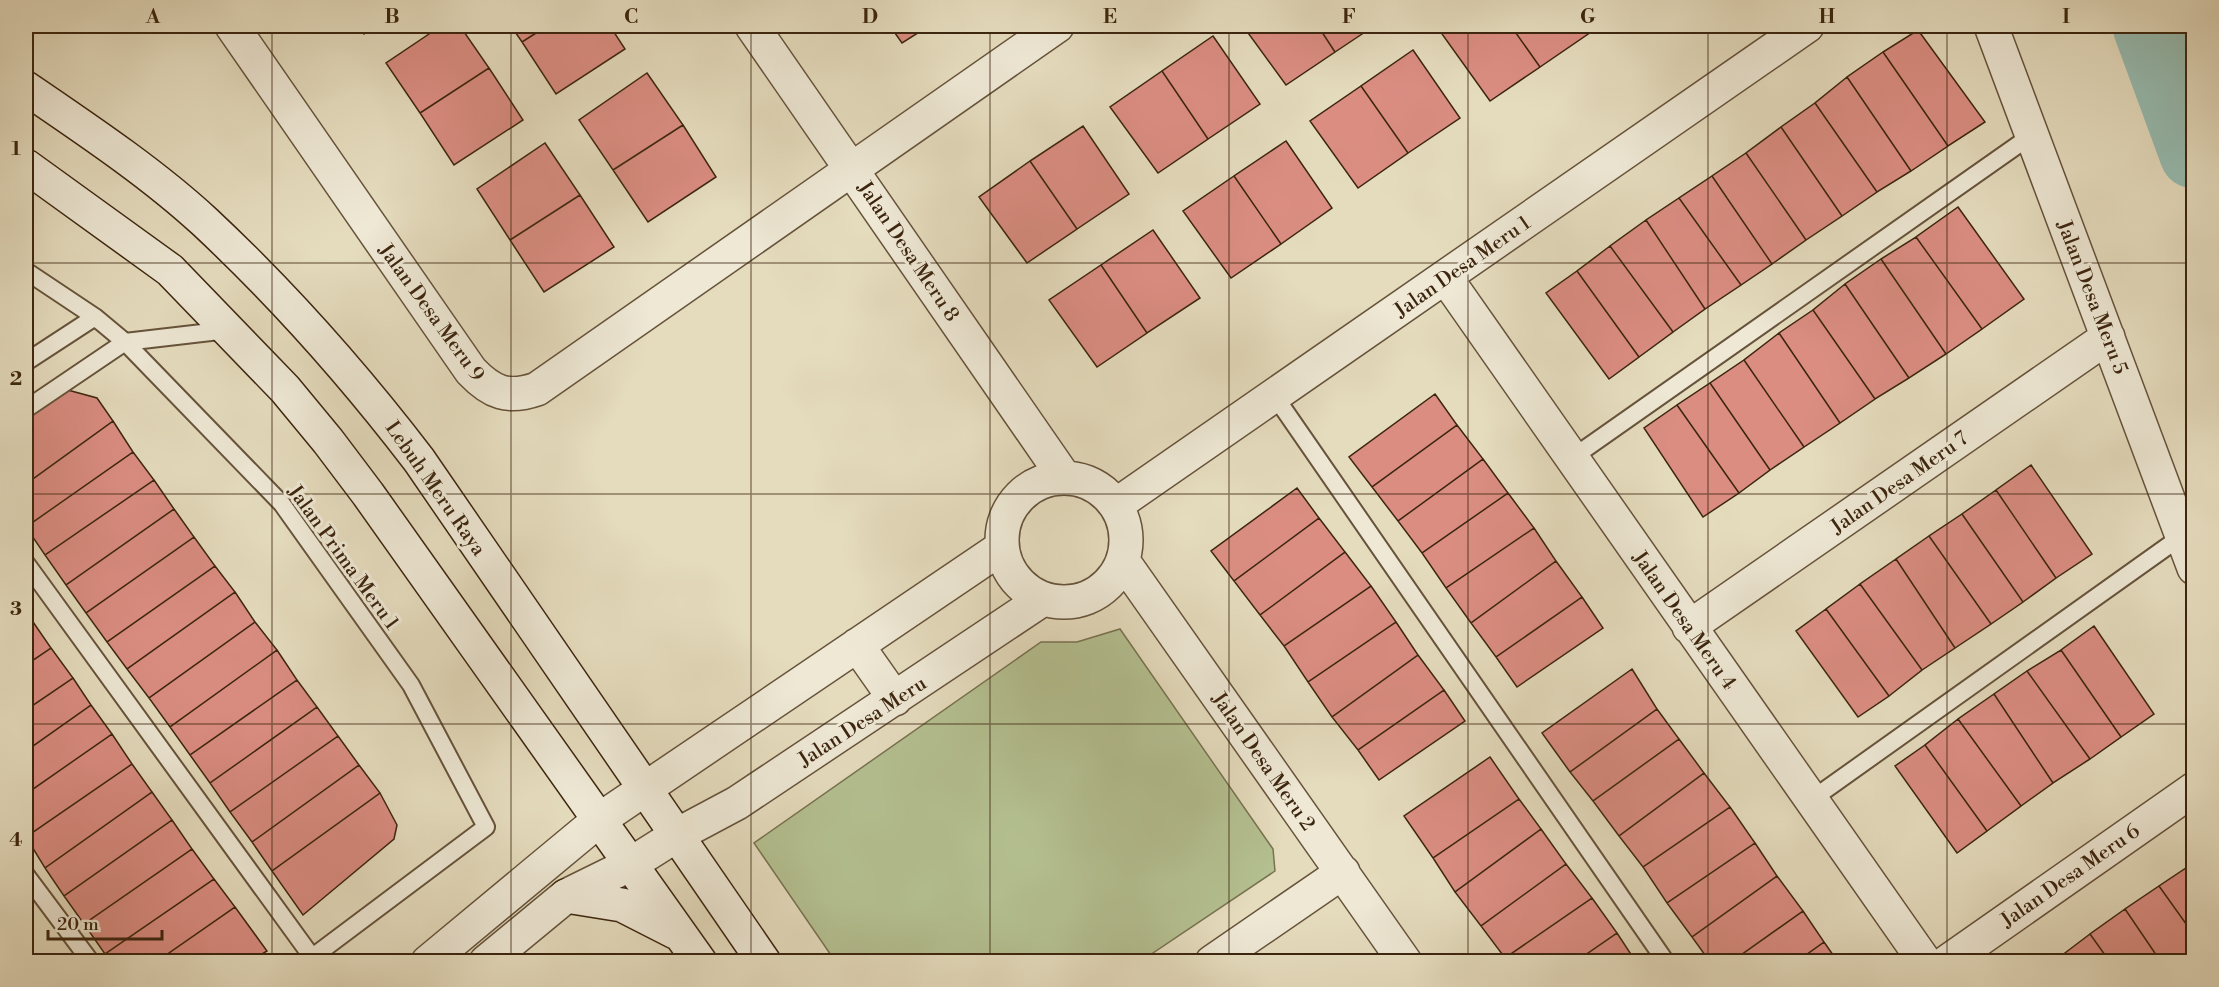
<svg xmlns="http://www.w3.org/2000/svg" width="2219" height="987" viewBox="0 0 2219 987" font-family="'Libre Bodoni',serif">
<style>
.green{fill:#b4c091;stroke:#787250;stroke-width:1.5}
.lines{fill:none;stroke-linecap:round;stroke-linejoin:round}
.river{stroke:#96bcb1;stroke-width:69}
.building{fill:#db8d82;stroke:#3c250f;stroke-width:1.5}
.service-casing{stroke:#66533b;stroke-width:20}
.minor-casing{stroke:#66533b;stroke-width:36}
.secondary-casing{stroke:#3c250f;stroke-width:36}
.service{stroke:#eee8d5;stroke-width:16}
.minor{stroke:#eee8d5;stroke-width:33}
.secondary{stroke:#eee8d5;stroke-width:33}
.grid{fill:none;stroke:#3c250f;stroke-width:1.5;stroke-opacity:0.55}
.labels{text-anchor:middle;stroke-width:6;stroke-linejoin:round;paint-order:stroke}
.street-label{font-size:20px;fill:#3c250f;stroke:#eee8d5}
.neatline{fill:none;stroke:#3c250f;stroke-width:2}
.grid-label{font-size:20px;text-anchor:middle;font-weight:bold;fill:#3c250f}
</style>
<rect width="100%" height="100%" fill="#e5dcbe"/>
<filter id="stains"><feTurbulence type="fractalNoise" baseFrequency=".00333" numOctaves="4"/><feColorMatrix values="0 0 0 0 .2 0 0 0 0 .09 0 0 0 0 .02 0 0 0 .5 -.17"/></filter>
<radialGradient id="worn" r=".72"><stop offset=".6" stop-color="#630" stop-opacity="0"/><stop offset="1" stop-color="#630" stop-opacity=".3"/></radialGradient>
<path class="green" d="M1120 629 1273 849 1275 871 1141 961H835L754 843 1041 642H1077Z"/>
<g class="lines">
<path class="river" d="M2147 26 2194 154"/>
</g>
<path class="building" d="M358 26H376L364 34Z
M441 26H460L489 68 420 113 386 63Z
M511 26H547L522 42Z
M547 26H610L625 49 556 94 522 42Z
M890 26H929L902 43Z
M1243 26H1318L1335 52 1286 85Z
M1318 26H1374L1335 52Z
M1454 26H1511L1540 67 1490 101 1442 34Z
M1511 26H1587L1591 32 1540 67Z
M1918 30 1985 122 1948 146 1883 52Z
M1213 36 1260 104 1208 139 1162 71Z
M1413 50 1460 118 1408 153 1361 86Z
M1883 52 1948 146 1911 171 1847 77Z
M489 68 523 120 454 165 420 113Z
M1162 71 1208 139 1158 173 1110 107Z
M647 73 683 125 613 170 579 120Z
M1847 77 1911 171 1877 192 1815 103Z
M1361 86 1408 153 1358 188 1310 121Z
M1815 103 1877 192 1842 216 1781 127Z
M683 125 716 177 648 222 613 170Z
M1083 126 1129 194 1077 229 1030 161Z
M1781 127 1842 216 1806 240 1746 153Z
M1286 141 1332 208 1281 244 1234 176Z
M545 143 580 195 510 240 477 189Z
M1746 153 1806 240 1772 264 1712 176Z
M1030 161 1077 229 1027 263 979 197Z
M1234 176 1281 244 1231 278 1183 211Z
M1712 176 1772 264 1741 285 1679 198Z
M580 195 614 247 544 292 510 240Z
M1679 198 1741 285 1705 309 1646 220Z
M1958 207 2024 299 1982 329 1916 237Z
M1646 220 1705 309 1673 332 1610 246Z
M1153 230 1200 298 1147 333 1101 265Z
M1916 237 1982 329 1946 354 1881 259Z
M1610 246 1673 332 1639 357 1577 271Z
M1881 259 1946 354 1909 378 1845 284Z
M1101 265 1147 333 1097 367 1049 300Z
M1577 271 1639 357 1609 379 1546 293Z
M1845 284 1909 378 1875 399 1813 310Z
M1813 310 1875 399 1840 423 1779 333Z
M1779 333 1840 423 1804 447 1744 360Z
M1744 360 1804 447 1770 470 1710 383Z
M1710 383 1770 470 1739 493 1677 405Z
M64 389 97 398 113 421 26 484V418Z
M1435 394 1457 425 1372 487 1349 457Z
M1677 405 1739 493 1703 517 1644 428Z
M113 421 133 452 26 527V484Z
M1457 425 1483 459 1398 521 1372 487Z
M133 452 154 480 45 555 26 527Z
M1483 459 1508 493 1422 553 1398 521Z
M2031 465 2092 554 2056 578 1996 490Z
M154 480 174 509 66 585 45 555Z
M1297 488 1319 518 1234 581 1211 551Z
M1996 490 2056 578 2023 602 1962 514Z
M1508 493 1534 528 1446 588 1422 553Z
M174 509 194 537 86 613 66 585Z
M1962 514 2023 602 1991 624 1929 536Z
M1319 518 1345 552 1260 615 1234 581Z
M1534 528 1556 561 1471 623 1446 588Z
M1929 536 1991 624 1955 648 1896 559Z
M194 537 215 566 107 642 86 613Z
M1345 552 1371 586 1284 646 1260 615Z
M1896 559 1955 648 1922 670 1860 584Z
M1556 561 1582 597 1496 657 1471 623Z
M215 566 235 592 127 669 107 642Z
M1860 584 1922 670 1889 696 1826 609Z
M1371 586 1396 622 1308 682 1284 646Z
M235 592 255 622 149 698 127 669Z
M1582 597 1603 628 1517 687 1496 657Z
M1826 609 1889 696 1858 717 1796 631Z
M31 619 51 648 26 665V623Z
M255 622 277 650 170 727 149 698Z
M1396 622 1418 655 1332 717 1308 682Z
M2094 626 2154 714 2121 737 2061 650Z
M51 648 73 678 26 710V665Z
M277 650 297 680 190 755 170 727Z
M2061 650 2121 737 2090 759 2027 671Z
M1418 655 1444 690 1358 750 1332 717Z
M1632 669 1657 709 1570 772 1542 733Z
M2027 671 2090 759 2053 783 1994 694Z
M73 678 91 705 26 751V710Z
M297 680 317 707 210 783 190 755Z
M1444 690 1465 721 1379 780 1358 750Z
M1994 694 2053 783 2021 806 1958 719Z
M91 705 112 734 26 794V751Z
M317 707 338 736 230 812 210 783Z
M1657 709 1679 739 1593 801 1570 772Z
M1958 719 2021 806 1987 831 1925 745Z
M112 734 132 764 26 837V794Z
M338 736 359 765 252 842 230 812Z
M1679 739 1704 773 1619 836 1593 801Z
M1925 745 1987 831 1957 853 1895 766Z
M1490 757 1519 799 1433 858 1404 816Z
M132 764 152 792 45 868 26 837Z
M359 765 380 793 272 871 252 842Z
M1704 773 1730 807 1643 867 1619 836Z
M152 792 172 820 64 896 45 868Z
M380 793 397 825 394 839 303 915 272 871Z
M1519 799 1541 829 1455 892 1433 858Z
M1730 807 1755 843 1667 903 1643 867Z
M172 820 192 849 84 924 64 896Z
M1541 829 1566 864 1481 926 1455 892Z
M1755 843 1777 876 1692 937 1667 903Z
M192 849 214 879 105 954 84 924Z
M1566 864 1592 898 1505 958 1481 926Z
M2192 864 2194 866V935L2159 886Z
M1777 876 1803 911 1731 962H1710L1692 937Z
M214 879 235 907 156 962H111L105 954Z
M2159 886 2194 935V962H2161L2125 909Z
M1592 898 1617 933 1575 962H1508L1505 958Z
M235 907 267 951 249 962H156Z
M2125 909 2161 962H2110L2090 934Z
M1803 911 1824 942 1796 962H1731Z
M1617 933 1636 962H1575Z
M2090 934 2110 962H2058L2057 959Z
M1824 942 1838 962H1796Z"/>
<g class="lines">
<defs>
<path id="service" d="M26 271 95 317 125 342 282 504 411 685 486 827 306 962
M26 362 95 317
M1274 395 1666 962
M26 409 125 342 228 330
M1572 458 2032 135
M26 563 312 957
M1811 800 2182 536
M26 875 91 962"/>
<path id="minor" d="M232 26 471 371C492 393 508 399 537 389L1057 26
M752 26 1064 477
M1991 26 2194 568
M1446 278 1925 962
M1002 540a62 62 0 1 1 124 0a62 62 0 1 1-124 0Z
M1116 505 1807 26
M1123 561 1405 962
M1689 627 2108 337
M857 645 895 699
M428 962 599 820 1001 548
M486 962 566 896 631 864 677 835 737 803 1043 599
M1212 962 1343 872
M1947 962 2194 789"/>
<path id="secondary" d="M26 88C86 129 152 173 205 222 283 295 354 375 419 460L764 962
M26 166 170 270 285 389 328 441 368 494 700 962
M566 896 622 905 675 932"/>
</defs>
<use href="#service" class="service-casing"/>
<use href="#minor" class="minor-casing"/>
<use href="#secondary" class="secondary-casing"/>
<use href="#service" class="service"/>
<use href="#minor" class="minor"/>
<use href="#secondary" class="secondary"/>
</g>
<path class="grid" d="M272 26V962M511 26V962M751 26V962M990 26V962M1229 26V962M1468 26V962M1708 26V962M1947 26V962M26 263H2194M26 494H2194M26 724H2194"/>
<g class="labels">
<g class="street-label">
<text transform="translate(909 251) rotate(56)" y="7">Jalan Desa Meru 8</text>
<text transform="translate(1462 266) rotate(-35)" y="7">Jalan Desa Meru 1</text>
<text transform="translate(2093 297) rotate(69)" y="7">Jalan Desa Meru 5</text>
<text transform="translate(432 312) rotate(54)" y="7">Jalan Desa Meru 9</text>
<text transform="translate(1899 482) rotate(-35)" y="7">Jalan Desa Meru 7</text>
<text transform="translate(436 488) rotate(55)" y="7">Lebuh Meru Raya</text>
<text transform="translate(344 557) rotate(54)" y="7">Jalan Prima Meru 1</text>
<text transform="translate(1685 620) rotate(55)" y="7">Jalan Desa Meru 4</text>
<text transform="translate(862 721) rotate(-33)" y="7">Jalan Desa Meru</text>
<text transform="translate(1264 761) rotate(55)" y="7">Jalan Desa Meru 2</text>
<text transform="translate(2070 875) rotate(-35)" y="7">Jalan Desa Meru 6</text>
</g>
</g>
<rect width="2219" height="987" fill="none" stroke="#e5dcbe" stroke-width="66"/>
<path d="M48 930v9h114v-9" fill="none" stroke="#3c250f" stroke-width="3"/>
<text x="57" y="930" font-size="18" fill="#3c250f" stroke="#eee8d5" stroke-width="4.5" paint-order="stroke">20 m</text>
<rect x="33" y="33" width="2153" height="921" class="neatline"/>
<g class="grid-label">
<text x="153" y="23">A</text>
<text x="392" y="23">B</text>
<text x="631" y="23">C</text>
<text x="870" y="23">D</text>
<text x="1110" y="23">E</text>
<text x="1349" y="23">F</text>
<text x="1588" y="23">G</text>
<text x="1827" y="23">H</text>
<text x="2066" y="23">I</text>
<text x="16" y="155">1</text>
<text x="16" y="385">2</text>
<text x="16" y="615">3</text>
<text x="16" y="846">4</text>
</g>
<rect width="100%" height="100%" filter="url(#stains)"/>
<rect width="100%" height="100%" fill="url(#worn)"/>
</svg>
